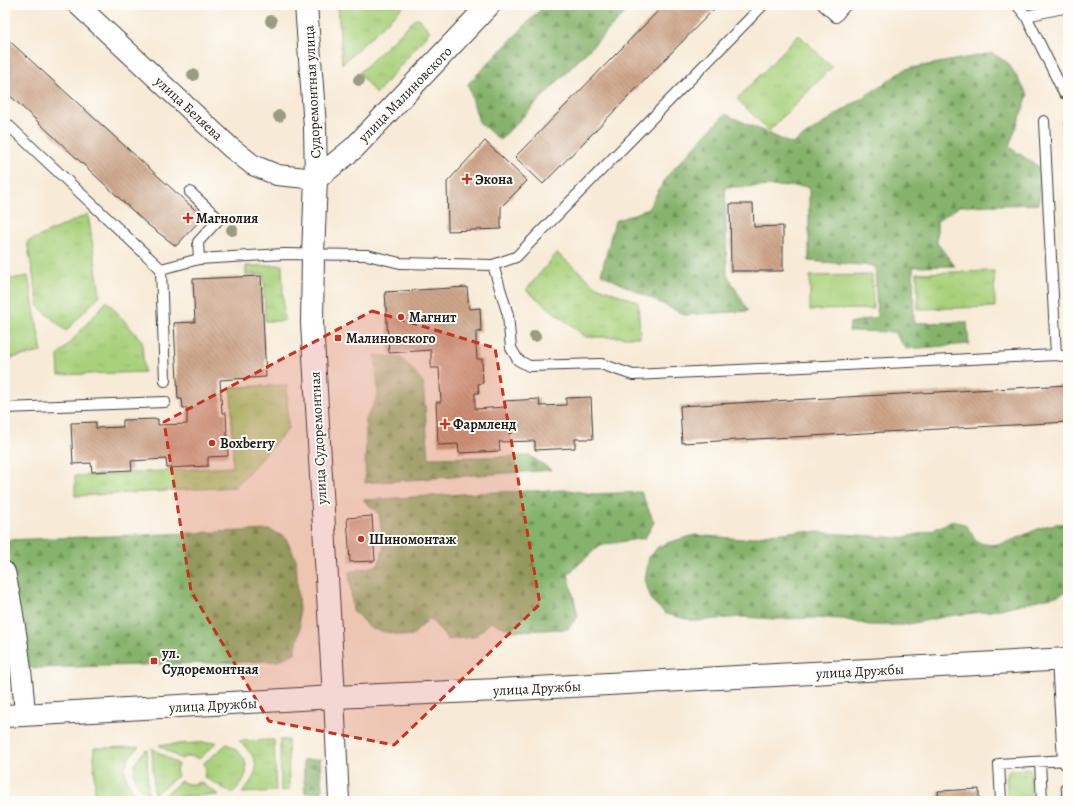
<svg xmlns="http://www.w3.org/2000/svg" width="1073" height="806" viewBox="0 0 1073 806" font-family="Alegreya,serif">
<style>
.grass{fill:url(#grass-tufts);stroke:#62764c}
.forest{fill:url(#forest-firs);stroke:#516844}
.pitch{fill:#a9d17c;stroke:#62764c}
.building{fill:url(#building-back-hatch)}
.lines{fill:none;stroke-linecap:round;stroke-linejoin:round}
.service-casing{stroke:#3d3b38;stroke-width:12}
.minor-casing{stroke:#3d3b38;stroke-width:22}
.tertiary-casing{stroke:#3d3b38;stroke-width:24}
.primary-casing{stroke:#3d3b38;stroke-width:24}
.service{stroke:#fff;stroke-width:10}
.minor{stroke:#fff;stroke-width:20}
.tertiary{stroke:#fff;stroke-width:22}
.primary{stroke:#fff;stroke-width:22}
.tree{fill:#9a9b82}
.marked{fill:#c8321e;fill-opacity:0.2;stroke:#c8321e;stroke-width:3;stroke-dasharray:8 5;stroke-linejoin:round}
.poi-dot{fill:#c8321e;stroke:#fdfcf7;stroke-width:1.5}
.labels{text-anchor:middle;stroke-width:4;stroke-linejoin:round;paint-order:stroke}
.street-label{font-size:14px;fill:#1c1c1c;stroke:#fdfcf7}
.poi-label{font-size:14px;font-weight:bold;fill:#1c1c1c;stroke:#fdfcf7;text-anchor:start}
</style>
<defs>
<pattern id="grass-tufts" width="24" height="20" patternUnits="userSpaceOnUse"><rect width="24" height="20" fill="#a9d17c"/><path d="M3 7l-1-3M5 7V3M7 7l1-3M15 17l-1-3M17 17v-4M19 17l1-3" fill="none" stroke="#91b36b"/></pattern>
<pattern id="forest-firs" width="22" height="20" patternUnits="userSpaceOnUse"><rect width="22" height="20" fill="#86b36c"/><path d="M5 1l3.5 6h-7zM16 11l3.5 6h-7z" fill="#6d9158"/></pattern>
<pattern id="building-back-hatch" width="6" height="6" patternUnits="userSpaceOnUse"><rect width="6" height="6" fill="#cda58a"/><path d="M-1 5l2 2M0 0l6 6M5-1l2 2" fill="none" stroke="#af8d76"/></pattern>
</defs>
<rect width="100%" height="100%" fill="#fdfcf7"/>
<filter id="ink" filterUnits="userSpaceOnUse"><feTurbulence type="fractalNoise" baseFrequency=".025" numOctaves="2"/><feDisplacementMap in="SourceGraphic" scale="8" xChannelSelector="R" yChannelSelector="G"/><feConvolveMatrix kernelMatrix="1 2 1 2 8 2 1 2 1" color-interpolation-filters="sRGB"/></filter>
<filter id="wash" filterUnits="userSpaceOnUse"><feTurbulence type="fractalNoise" baseFrequency=".012" numOctaves="4" result="noise"/><feDisplacementMap in="SourceGraphic" scale="16" xChannelSelector="R" yChannelSelector="G"/><feGaussianBlur stdDeviation="0.9" result="paint"/><feColorMatrix in="noise" values="0 0 0 0 0 0 0 0 0 0 0 0 0 0 0 0 0 1.4 0 .05"/><feComposite in="paint" operator="in"/></filter>
<g filter="url(#wash)">
<rect width="100%" height="100%" fill="#f7ead6"/>
<path class="grass" d="M338 5H405L342 64Z
M417 17 430 31 376 94 359 73Z
M799 35 832 67 769 131 737 99Z
M88 214 100 295 66 331 39 307 27 242Z
M557 253 596 286 638 302 640 337H586L526 290Z
M282 265 284 321H265L264 274 246 275V266Z
M994 271 995 307 918 309 917 273Z
M107 301 142 341 144 372 59 375 58 356Z
M287 385 288 429 235 487 75 496V476L233 467 231 387Z
M274 740 276 791 242 793C261 771 261 761 239 741Z
M280 740H288L289 790 281 791Z
M217 742 199 759C192 755 188 756 181 759L159 745Z
M227 744C251 757 253 775 232 793L204 777 206 769 204 763Z
M139 747C119 763 122 780 139 797L95 799 94 748Z
M152 748 178 764 176 771 178 776 154 794Z
M147 749 148 794C129 782 130 763 147 749Z
M1030 769 1031 801H1008L1006 778 1009 770Z
M181 781C188 785 192 785 200 782L219 795 163 797Z"/>
<path class="forest" d="M545 5H633L500 140 479 122 468 84Z
M992 53 1008 63 1028 95 1009 147 1042 169 1039 204 960 206 937 221V243L955 266 913 267 914 323 967 322 969 344 906 349 894 332 849 331 850 323 877 317 875 266 809 261V186L725 187 727 274 748 311 685 315 601 274 615 221 648 209 667 176 725 114 792 144 906 69Z
M375 355 402 358 423 382 429 458 530 456 551 470 365 483 366 419 378 395Z
M568 490 593 494 641 492 654 522 645 538 600 545 568 574 578 616 568 629 514 631 491 622 474 637 448 640 430 618 411 637 371 629 353 611 349 572 378 565 384 548 379 514 363 500 494 492Z
M953 521C957 522 962 523 965 525 972 531 973 542 984 544 1014 549 1037 520 1068 524V591L1056 596 991 611 948 616 904 625H869L843 619 815 618 776 619 742 617 695 621 666 614 652 601 645 581 649 557 658 547 670 542 695 535 742 539 770 534 800 531 901 538 927 532Z
M270 530 285 537 296 559 300 630 295 653 278 661 5 669V540Z
M320 759 322 792 305 793 303 760Z"/>
<path class="pitch" d="M872 275 873 309 810 310V276Z
M28 276 42 352 5 359V280Z"/>
<g id="blocks">
<path class="building" d="M664 5H718L543 184 515 157Z
M5 37 203 217 176 246 148 225 5 91Z
M1065 122H1068V147H1067Z
M485 141 527 181 501 207V229L448 231 447 182Z
M730 204H753L754 227 783 226V271H731Z
M261 276 266 377 220 380 222 413H226L228 456 208 457V466L167 468 166 459 131 461 132 470 92 472 91 463 73 464 71 423 96 422V428L123 427V420L158 419V425L187 424V408H183L182 399H178L174 323 195 322 193 279Z
M467 287 469 309 480 308 481 332H476V345L477 359H482L483 383 478 384 479 393H475V409L505 407 504 401 539 399 540 406 566 405V398L591 397 593 439H575V448L535 450V441L499 442 500 451 459 453 458 444 438 445 436 402H441L439 368H431V350L389 353 385 292Z
M1068 385V422L682 443 680 406Z
M372 516 375 561 350 562 347 518Z
M1068 783V801H1062L1061 784Z
M979 789V801H939L938 791Z"/>
</g>
</g>
<g filter="url(#ink)">
<use href="#blocks" fill-opacity="0" stroke="#3d3b38" stroke-width="1"/>
<g class="lines">
<defs>
<path id="service" d="M823 5 836 17 846 5
M1017 5 1026 16 1064 93H1068
M1026 16 1068 7
M5 122 161 269
M190 192 219 219 198 242 199 259
M493 265 516 257 763 5
M1056 355 1068 357
M165 381 161 269 199 259 284 254 367 255 400 263 493 265 508 315 511 348 518 360 529 366 601 364 633 375 1056 355 1044 121
M5 408 165 402
M1040 762 1042 801
M1001 801 999 764 1067 760"/>
<path id="minor" d="M78 5 230 147 253 165 277 175 316 179
M5 572C15 620 22 667 25 715
M1062 660 1068 760
M334 697 339 801"/>
<path id="tertiary" d="M306 5 315 127 316 179 313 255 312 323 334 697
M316 179 354 148 489 5"/>
<path id="primary" d="M5 716 334 697 498 690 1068 659"/>
</defs>
<use href="#service" class="service-casing"/>
<use href="#minor" class="minor-casing"/>
<use href="#tertiary" class="tertiary-casing"/>
<use href="#primary" class="primary-casing"/>
<use href="#service" class="service"/>
<use href="#minor" class="minor"/>
<use href="#tertiary" class="tertiary"/>
<use href="#primary" class="primary"/>
</g>
<g class="tree">
<circle cx="271" cy="21" r="6"/>
<circle cx="193" cy="75" r="6"/>
<circle cx="359" cy="80" r="6"/>
<circle cx="279" cy="116" r="6"/>
<circle cx="232" cy="230" r="6"/>
<circle cx="535" cy="336" r="6"/>
</g>
</g>
<path class="marked" d="M372 311 495 348 540 604 394 745 269 721 191 591 164 422Z"/>
<g class="poi-dot">
<path d="M465 173h4v4h4v4h-4v4h-4v-4h-4v-4h4z"/>
<path d="M186 212h4v4h4v4h-4v4h-4v-4h-4v-4h4z"/>
<circle cx="401" cy="317" r="4"/>
<rect x="334" y="334" width="8" height="8" rx="2"/>
<path d="M443 418h4v4h4v4h-4v4h-4v-4h-4v-4h4z"/>
<circle cx="212" cy="443" r="4"/>
<circle cx="361" cy="539" r="4"/>
<rect x="150" y="657" width="8" height="8" rx="2"/>
</g>
<g class="labels">
<g class="street-label">
<text transform="translate(312 92) rotate(-93)" y="5">Судоремонтная улица</text>
<text transform="translate(405 94) rotate(-46)" y="5">улица Малиновского</text>
<text transform="translate(189 108) rotate(43)" y="5">улица Беляева</text>
<text transform="translate(318 438) rotate(-93)" y="5">улица Судоремонтная</text>
<text transform="translate(860 671) rotate(-3)" y="5">улица Дружбы</text>
<text transform="translate(537 688) rotate(-3)" y="5">улица Дружбы</text>
<text transform="translate(213 705) rotate(-3)" y="5">улица Дружбы</text>
</g>
<g class="poi-label">
<text x="475" y="184">Экона</text>
<text x="196" y="223">Магнолия</text>
<text x="409" y="322">Магнит</text>
<text x="346" y="343">Малиновского</text>
<text x="453" y="429">Фармленд</text>
<text x="220" y="448">Boxberry</text>
<text x="369" y="544">Шиномонтаж</text>
<text x="162" y="658">ул.<tspan x="162" dy="16">Судоремонтная</tspan></text>
</g>
</g>
<rect width="1073" height="806" fill="none" stroke="#fdfcf7" stroke-width="20"/>
</svg>
